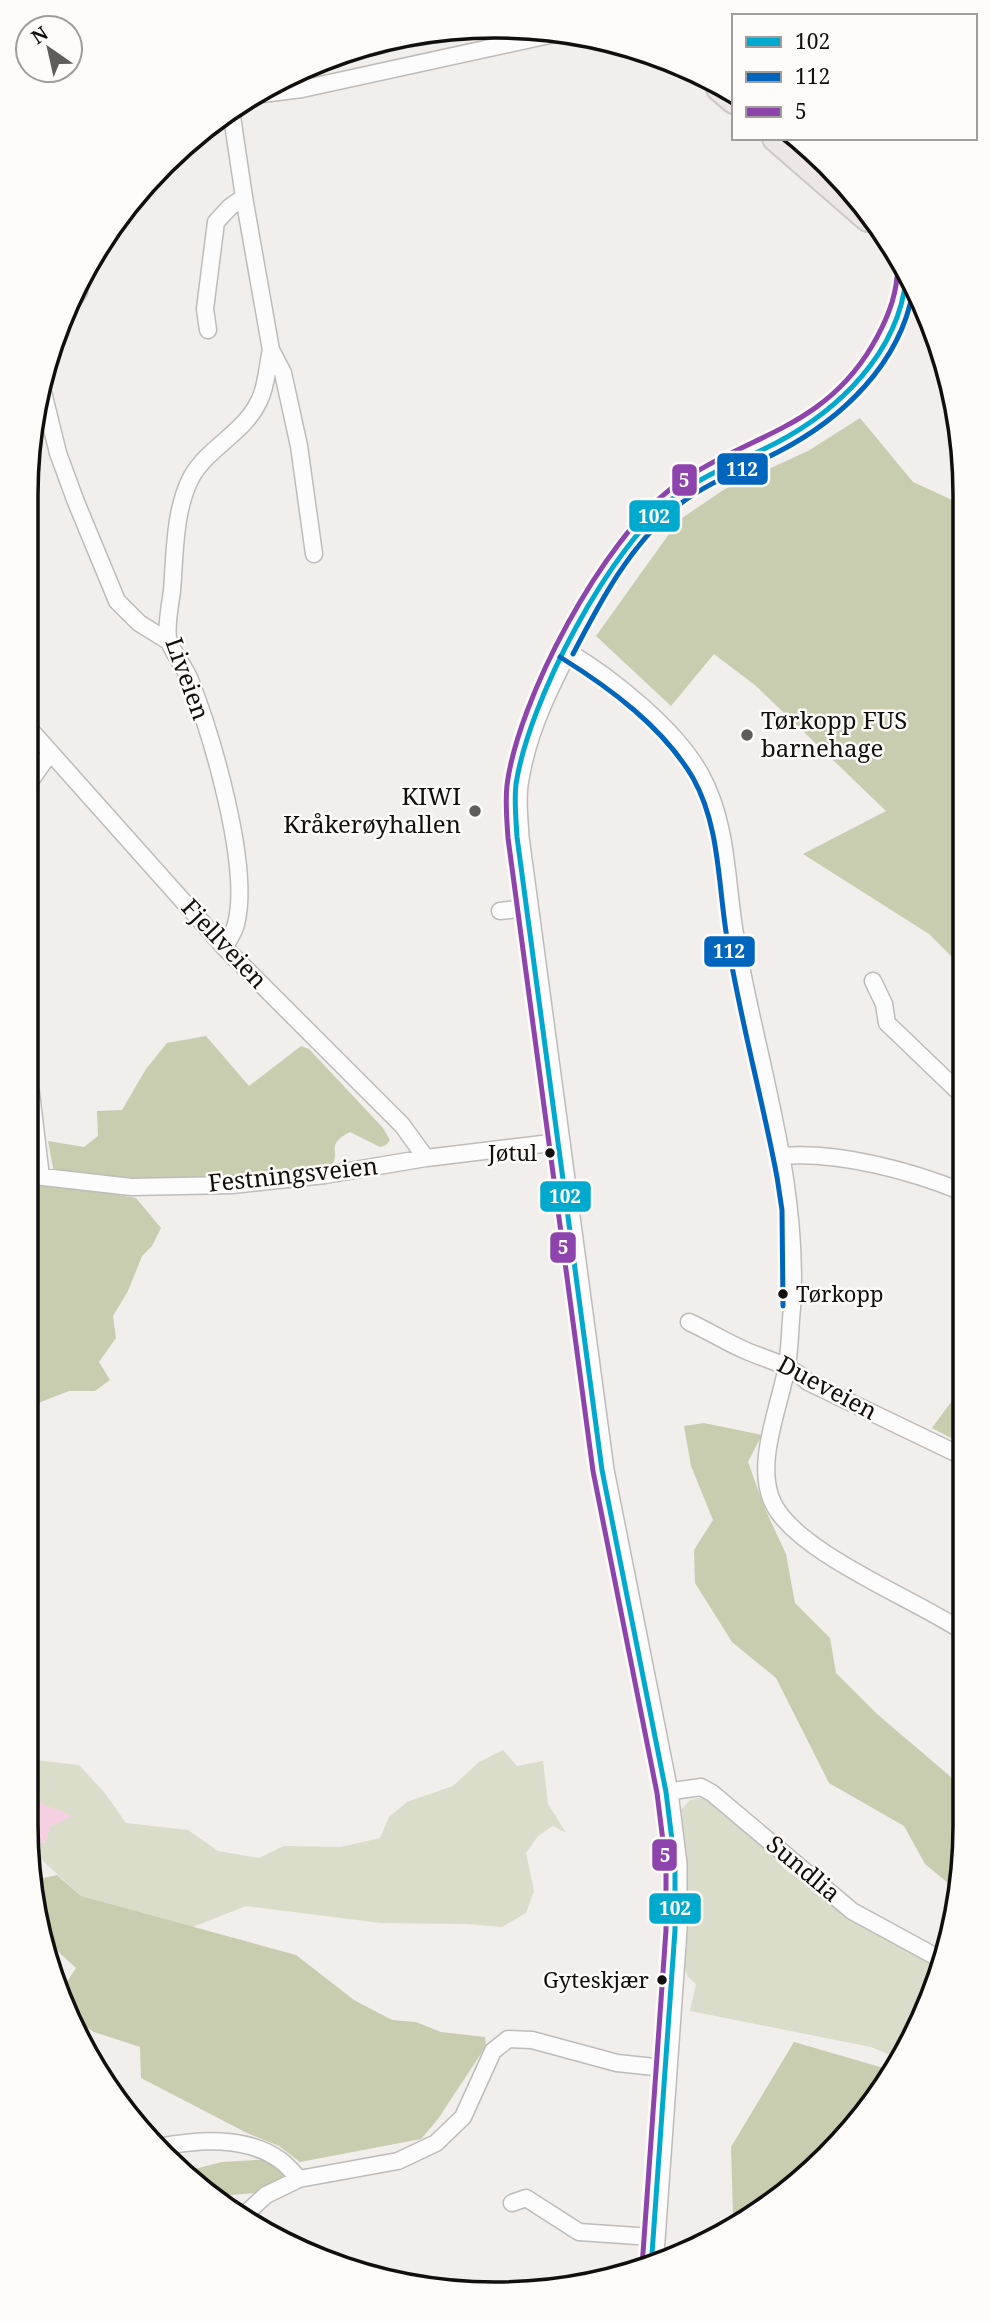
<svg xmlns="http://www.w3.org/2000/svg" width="991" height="2321" viewBox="0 0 991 2321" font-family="'Noto Serif',serif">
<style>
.green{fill:#daddc9}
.forest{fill:#c8cdb0}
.water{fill:#f6cfe2}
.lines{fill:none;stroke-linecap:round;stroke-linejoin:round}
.street-casing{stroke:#bebcba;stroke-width:19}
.secondary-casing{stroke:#bebcba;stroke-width:26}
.primary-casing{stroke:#cbc9c8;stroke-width:30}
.street{stroke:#fdfcfc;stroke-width:16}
.secondary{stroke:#fdfcfc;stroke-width:23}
.primary{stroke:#ece6e6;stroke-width:26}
.bus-1-casing{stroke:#fefbf9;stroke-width:10}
.bus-2-casing{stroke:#fefbf9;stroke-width:10}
.bus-3-casing{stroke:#fefbf9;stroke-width:10}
.bus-1{stroke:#00a9ce;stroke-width:5}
.bus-2{stroke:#0065bd;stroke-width:5}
.bus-3{stroke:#8e44ad;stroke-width:5}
.poi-dot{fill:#5f5d5c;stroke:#fefbf9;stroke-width:2.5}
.bus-dot{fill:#110f0e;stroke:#fefbf9;stroke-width:2.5}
.labels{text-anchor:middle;stroke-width:5;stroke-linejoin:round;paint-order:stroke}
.bus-label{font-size:22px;fill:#110f0e;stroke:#fefbf9;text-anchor:end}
.street-label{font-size:24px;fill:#110f0e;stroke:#fefbf9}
.poi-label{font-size:24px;fill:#110f0e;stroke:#fefbf9;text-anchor:start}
.rim{fill:none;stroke:#110f0e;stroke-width:3.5}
.line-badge{stroke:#fefbf9;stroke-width:2.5}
.badge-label{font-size:19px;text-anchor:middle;font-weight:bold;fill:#fff}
</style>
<rect width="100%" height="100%" fill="#f1eeec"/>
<path class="green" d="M503 1750 517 1766 543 1761 548 1804 566 1833 553 1826 538 1836 526 1853 534 1891 526 1913 502 1927 467 1924 381 1923 246 1906 190 1928 81 1896 30 1849 29 1841 45 1843 50 1826 72 1816 26 1798V1759L79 1765 104 1792 126 1823 188 1830 218 1851 259 1858 284 1846 341 1847 380 1838 389 1817 407 1802 453 1786 479 1762Z
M704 1797 735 1820 787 1871 856 1920 941 1967 940 1977 902 2060 871 2047 690 2011 696 1984 688 1977 683 1965 677 1814 690 1800Z"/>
<path class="forest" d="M860 418 913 482 961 504 962 967 929 934 803 854 886 811 756 686 714 654 671 706 596 636 679 520 725 489 808 451Z
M206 1036 249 1086 301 1046 309 1049 383 1128 390 1140 386 1145 380 1147 350 1132C323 1146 343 1150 330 1169L218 1181 130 1182 54 1173 48 1141 84 1147 98 1136 97 1111 122 1110 146 1069 167 1043Z
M26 1181 46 1182 136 1198 161 1228 152 1246 142 1256 128 1291 113 1316 116 1338 99 1362 110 1380 95 1391H69L28 1407H26Z
M963 1379 964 1445 932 1428 957 1394Z
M704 1423 762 1435 748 1462 765 1509 786 1554 795 1603 830 1638 836 1673 877 1714 965 1789V1825L954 1888 925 1864 904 1826 829 1783 776 1678 732 1642 695 1583 694 1550 713 1520 691 1466 684 1426Z
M57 1875 81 1896 296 1955 354 2000 392 2020 416 2022 441 2032 485 2037 486 2046 438 2119 421 2139 300 2162 279 2146 247 2133 141 2078 140 2047 94 2032 69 2016 59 1994 76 1968 53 1947 47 1949 35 1880Z
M794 2042 894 2071 849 2135 759 2208 733 2215 731 2147Z
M271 2159 286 2172 282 2182 256 2193 218 2196 187 2171 222 2162Z"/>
<path class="water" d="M26 1798 73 1816 50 1826 45 1843 29 1841Z"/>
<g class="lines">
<defs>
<path id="street" d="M254 95 302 89 563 32
M231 110 244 197 271 350 283 373 299 446 314 554
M68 307 79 292 81 280
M208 330 205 309 216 222 230 207 244 197
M43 392 58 453 76 502 117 601 139 623 168 641
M565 650C611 677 676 729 701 775 728 824 726 881 735 934 756 1059 800 1180 792 1308 790 1327 790 1347 787 1366 780 1406 754 1464 773 1503 797 1553 915 1599 964 1632
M26 725 224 947 402 1125 426 1158
M26 787 50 753
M500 911 527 908
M224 947C229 940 234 932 236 924 251 867 212 736 190 680 186 669 169 647 168 638 166 624 170 606 172 591 175 554 174 509 192 476 209 447 245 432 259 401 267 386 267 366 271 350
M873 981 884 1004 887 1023 963 1096
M26 1078 31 1093 41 1177
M782 1156C838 1151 911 1171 963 1192
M26 1175 131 1187 232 1185 325 1175 426 1158 559 1142
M689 1322C709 1331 729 1344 749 1352 771 1361 790 1365 808 1382L964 1457
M666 1792 701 1787 712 1793 852 1911 942 1960
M158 2147C197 2140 245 2135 280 2160 287 2165 293 2172 299 2179
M512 2203 526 2198 579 2232 652 2237
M242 2217 266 2195 299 2179 398 2161 436 2143 463 2117 493 2051 508 2039 532 2040 617 2063 664 2068"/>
<path id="secondary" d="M651 2268 675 1930V1864L666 1792 602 1470 517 837C516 818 513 797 517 779 525 728 549 682 572 637 599 586 629 533 675 497 706 473 744 460 778 442 823 419 860 388 884 343 896 320 904 305 906 278"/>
<path id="primary" d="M720 88 734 100
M776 138 868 218"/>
</defs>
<use href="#street" class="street-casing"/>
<use href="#secondary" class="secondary-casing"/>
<use href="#primary" class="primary-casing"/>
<use href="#street" class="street"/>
<use href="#secondary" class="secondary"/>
<use href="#primary" class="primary"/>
<defs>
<path id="bus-1" d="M651 2268 675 1930V1864L666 1792 602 1470 517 837C516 819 514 801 516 784 529 700 609 547 677 495 707 473 743 460 776 443 839 410 898 353 906 279"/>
<path id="bus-2" d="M573 654C601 600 631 543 680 504 710 481 745 469 778 452 842 419 900 364 913 291
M560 657C610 688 663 727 693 778 720 826 718 885 727 938 740 1019 762 1097 777 1177L782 1210 783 1306"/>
<path id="bus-3" d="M642 2267 666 1930V1865L657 1793 593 1471 508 838C507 821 505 803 507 785 518 699 602 541 672 488 743 435 821 432 872 346 885 324 895 302 897 277"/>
</defs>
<use href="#bus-1" class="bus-1-casing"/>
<use href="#bus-2" class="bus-2-casing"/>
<use href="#bus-3" class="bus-3-casing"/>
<use href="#bus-1" class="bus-1"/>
<use href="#bus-2" class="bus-2"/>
<use href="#bus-3" class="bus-3"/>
</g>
<g class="poi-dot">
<circle cx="747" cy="735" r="7"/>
<circle cx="475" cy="811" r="7"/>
</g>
<g class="bus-dot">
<circle cx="550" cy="1153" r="6"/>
<circle cx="783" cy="1294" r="6"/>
<circle cx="662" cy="1980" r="6"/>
</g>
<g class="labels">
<g class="bus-label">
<text x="537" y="1161">Jøtul</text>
<text x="796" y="1302" text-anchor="start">Tørkopp</text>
<text x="649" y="1988">Gyteskjær</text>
</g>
<g class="street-label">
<text transform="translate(187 679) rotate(70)" y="8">Liveien</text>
<text transform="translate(224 944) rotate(47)" y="8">Fjellveien</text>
<text transform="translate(293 1175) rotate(-6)" y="8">Festningsveien</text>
<text transform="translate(827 1388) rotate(28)" y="8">Dueveien</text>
<text transform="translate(803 1869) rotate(40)" y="8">Sundlia</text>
</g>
<g class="poi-label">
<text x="761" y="729">Tørkopp FUS<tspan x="761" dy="28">barnehage</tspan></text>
<text x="461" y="805" text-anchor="end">KIWI<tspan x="461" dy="28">Kråkerøyhallen</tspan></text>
</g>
</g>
<path d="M0 0H991V2321H0ZM495 38H496A457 457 0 0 1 953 495V1825A457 457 0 0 1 496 2282H495A457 457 0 0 1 38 1825V495A457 457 0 0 1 495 38Z" fill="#fefbf9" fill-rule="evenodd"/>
<path class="rim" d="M495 38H496A457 457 0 0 1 953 495V1825A457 457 0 0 1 496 2282H495A457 457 0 0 1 38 1825V495A457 457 0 0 1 495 38Z"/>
<g class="line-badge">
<rect x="716" y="452" width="53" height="34" rx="7" fill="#0065bd"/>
<rect x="671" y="463" width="27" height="34" rx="7" fill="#8e44ad"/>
<rect x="628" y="499" width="53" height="34" rx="7" fill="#00a9ce"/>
<rect x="703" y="935" width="53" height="33" rx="7" fill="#0065bd"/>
<rect x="539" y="1180" width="53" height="33" rx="7" fill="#00a9ce"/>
<rect x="549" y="1231" width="28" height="33" rx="7" fill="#8e44ad"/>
<rect x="651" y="1838" width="27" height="34" rx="7" fill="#8e44ad"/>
<rect x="648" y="1892" width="54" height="33" rx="7" fill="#00a9ce"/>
</g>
<g class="badge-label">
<text x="742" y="476">112</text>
<text x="684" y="487">5</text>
<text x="654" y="523">102</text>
<text x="729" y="958">112</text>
<text x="565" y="1203">102</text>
<text x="563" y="1254">5</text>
<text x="665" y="1862">5</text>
<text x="675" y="1915">102</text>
</g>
<rect x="732" y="14" width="245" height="126" fill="#fefbf9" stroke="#9f9d9b" stroke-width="2"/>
<rect x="746" y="37" width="35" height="10" fill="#00a9ce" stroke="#9f9d9b" stroke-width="2"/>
<text x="795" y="49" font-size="21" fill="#110f0e">102</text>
<rect x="746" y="72" width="35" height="10" fill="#0065bd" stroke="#9f9d9b" stroke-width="2"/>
<text x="795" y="84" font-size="21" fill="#110f0e">112</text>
<rect x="746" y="107" width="35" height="10" fill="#8e44ad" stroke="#9f9d9b" stroke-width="2"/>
<text x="795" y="119" font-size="21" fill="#110f0e">5</text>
<g transform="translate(49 49) rotate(326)"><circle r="33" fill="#fefbf9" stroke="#9f9d9b" stroke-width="2"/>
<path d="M0-5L12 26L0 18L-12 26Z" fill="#5f5d5c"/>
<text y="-10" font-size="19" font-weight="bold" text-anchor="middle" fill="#110f0e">N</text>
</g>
</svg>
